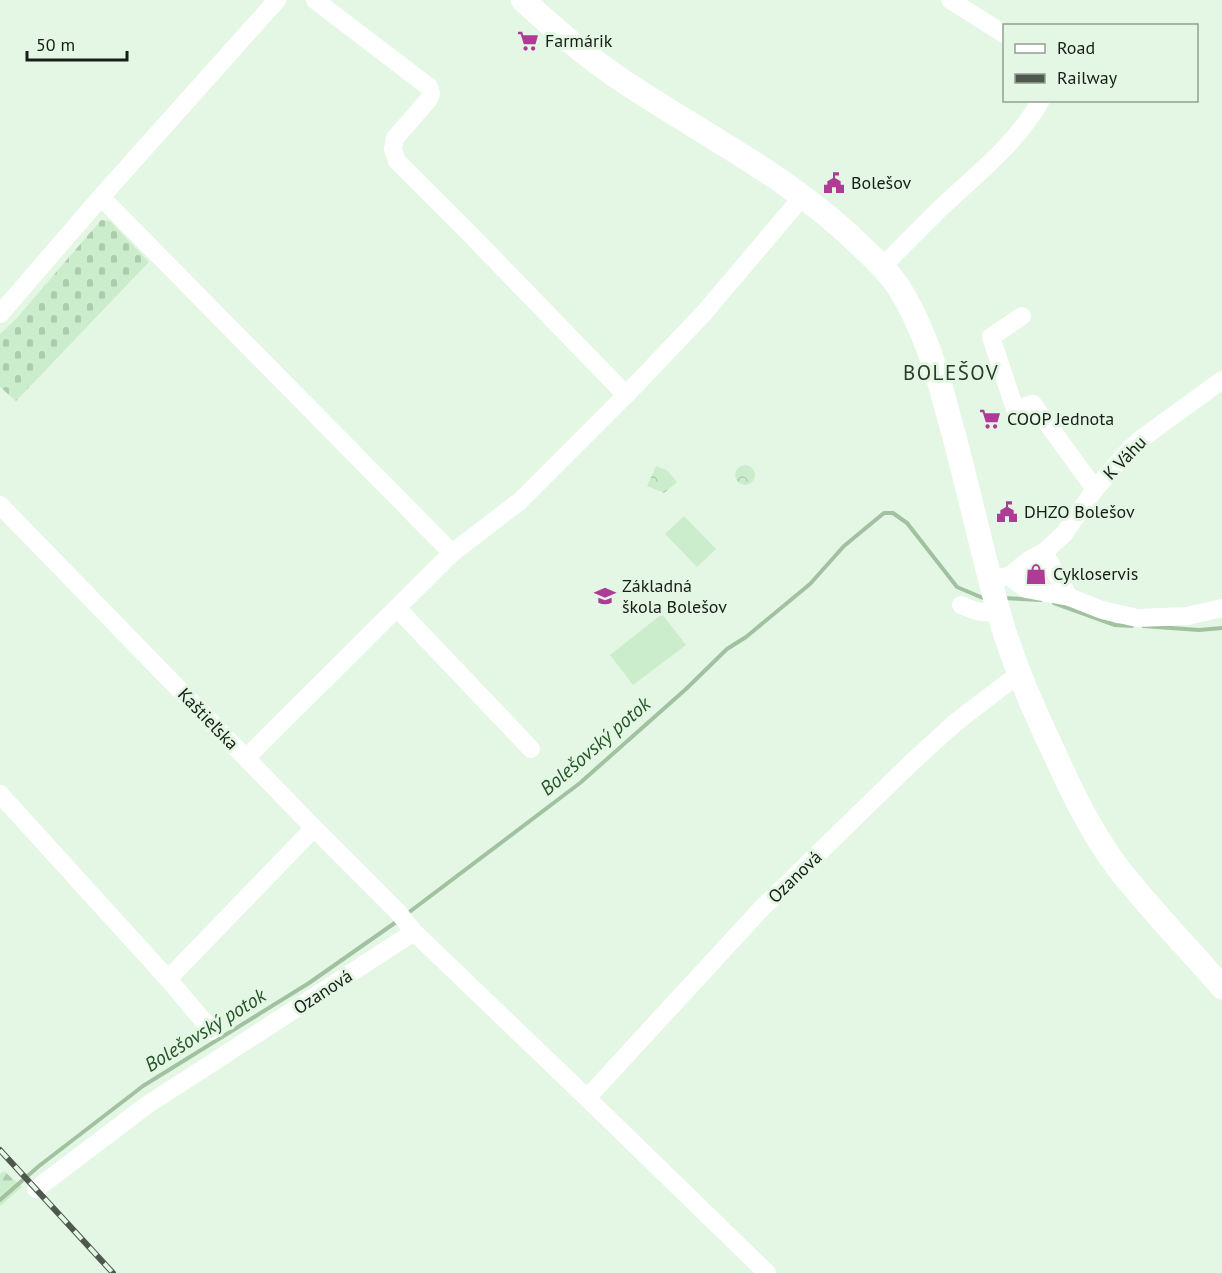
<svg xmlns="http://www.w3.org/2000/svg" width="1222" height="1273" viewBox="0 0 1222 1273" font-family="'PT Sans',sans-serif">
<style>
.forest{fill:url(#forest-firs)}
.cemetery{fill:url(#cemetery-stones)}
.park{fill:url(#park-crowns)}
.pitch{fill:#ccedcc}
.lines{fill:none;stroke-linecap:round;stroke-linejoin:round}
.stream{stroke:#a1c1a1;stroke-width:4}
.minor{stroke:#fff;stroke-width:18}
.major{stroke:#fff;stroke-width:24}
.rail-casing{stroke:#4e584e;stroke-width:6}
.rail{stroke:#e4f7e4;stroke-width:4;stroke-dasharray:11;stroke-linecap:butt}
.labels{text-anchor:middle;stroke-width:6;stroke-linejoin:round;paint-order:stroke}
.poi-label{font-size:18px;fill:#171e17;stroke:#e4f7e4;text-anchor:start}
.street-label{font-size:18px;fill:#171e17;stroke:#e4f7e4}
.water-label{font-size:20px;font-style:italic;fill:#265429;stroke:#e4f7e4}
.quarter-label{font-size:21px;letter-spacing:1.5px;fill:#2b392b;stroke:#e4f7e4}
</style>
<defs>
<pattern id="forest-firs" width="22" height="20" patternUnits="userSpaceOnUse" patternTransform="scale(1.5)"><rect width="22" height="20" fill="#ccedcc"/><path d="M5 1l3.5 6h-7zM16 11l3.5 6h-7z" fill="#aecbae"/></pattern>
<pattern id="cemetery-stones" width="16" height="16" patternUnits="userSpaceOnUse" patternTransform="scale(1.5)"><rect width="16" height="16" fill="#ccedcc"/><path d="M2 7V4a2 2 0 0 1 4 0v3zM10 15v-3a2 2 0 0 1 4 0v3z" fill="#aecbae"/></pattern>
<pattern id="park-crowns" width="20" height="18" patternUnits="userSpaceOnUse" patternTransform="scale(1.5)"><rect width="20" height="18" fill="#ccedcc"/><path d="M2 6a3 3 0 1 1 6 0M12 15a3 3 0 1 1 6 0" fill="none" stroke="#aecbae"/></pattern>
</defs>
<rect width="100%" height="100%" fill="#e4f7e4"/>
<path class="forest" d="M4 1171 22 1187 0 1206V1174Z"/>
<path class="cemetery" d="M101 220 110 221 149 262 16 401 0 387V334L16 319Z"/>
<path class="park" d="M735 475a10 10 0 1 1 20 0a10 10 0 1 1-20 0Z
M656 466 667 470 677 482 664 493 647 486Z"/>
<path class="pitch" d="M684 516 716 549 697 567 665 534Z
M662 614 686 645 633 685 610 655Z"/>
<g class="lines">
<path class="stream" d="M1003 598 1041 600
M1054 603 1115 625 1132 626
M1143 626 1199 630 1222 628
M408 913 580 783 686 689 727 649 746 637 810 584 844 546 884 513H893L907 523 957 587 983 598H987
M0 1200 39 1166 143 1086 309 983 399 920"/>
<path class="minor" d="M315 0 429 87 431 93 429 99 395 138 393 149 397 161 471 235 626 395
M950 0 1004 34
M101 197 452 553
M882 267C903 246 923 225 944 205 978 173 1018 142 1041 100
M0 314 101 197 277 0
M1022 316 991 337 1015 409 1033 404 1095 489
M0 505 314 828 398 912 414 932
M1044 552 1069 597
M1009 576 1026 589 1069 597 1102 610 1137 618 1187 616 1222 608
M990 579 1009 576 1029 560 1044 552 1064 534 1095 489 1130 449 1141 439 1222 380
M961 605C975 611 983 614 999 612
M397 608 531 749
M246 758 452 553 520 501 626 395 704 313 803 196
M0 794 168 979 212 1031
M168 979 314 828
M587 1098 760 910 911 763 956 722 1019 674
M36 1189 147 1105 414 932 587 1098 767 1273"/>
<path class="major" d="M523 0C556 30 589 59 626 83 707 137 794 179 864 249 876 260 888 272 898 286 924 327 938 375 950 421 968 486 982 552 1000 617 1013 662 1031 704 1051 746 1070 788 1090 831 1118 868 1150 909 1187 947 1222 987"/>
<defs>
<path id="rail" d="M0 1150 113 1273"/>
</defs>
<use href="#rail" class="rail-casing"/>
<use href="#rail" class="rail"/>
</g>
<defs>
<symbol id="supermarket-bare" viewBox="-9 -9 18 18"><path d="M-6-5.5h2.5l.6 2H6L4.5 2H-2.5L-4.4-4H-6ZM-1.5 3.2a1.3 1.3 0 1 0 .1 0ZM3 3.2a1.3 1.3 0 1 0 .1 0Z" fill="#ae3c97" stroke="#e4f7e4" stroke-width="2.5" paint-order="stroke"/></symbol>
<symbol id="civic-bare" viewBox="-9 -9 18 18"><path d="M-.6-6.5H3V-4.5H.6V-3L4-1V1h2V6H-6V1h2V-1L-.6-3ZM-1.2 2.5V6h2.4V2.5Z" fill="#ae3c97" stroke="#e4f7e4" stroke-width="2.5" paint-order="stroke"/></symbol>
<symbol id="shop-bare" viewBox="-9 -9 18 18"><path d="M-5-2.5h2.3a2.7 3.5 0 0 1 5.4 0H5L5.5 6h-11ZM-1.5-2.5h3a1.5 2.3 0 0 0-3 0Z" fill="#ae3c97" stroke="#e4f7e4" stroke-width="2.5" paint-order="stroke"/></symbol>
<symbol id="school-bare" viewBox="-9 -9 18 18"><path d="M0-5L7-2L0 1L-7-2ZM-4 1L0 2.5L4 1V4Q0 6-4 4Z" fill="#ae3c97" stroke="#e4f7e4" stroke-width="2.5" paint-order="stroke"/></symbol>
</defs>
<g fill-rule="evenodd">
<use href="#supermarket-bare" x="513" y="26" width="30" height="30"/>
<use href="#civic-bare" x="819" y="168" width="30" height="30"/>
<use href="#supermarket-bare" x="975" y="404" width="30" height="30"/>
<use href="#civic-bare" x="992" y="497" width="30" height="30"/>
<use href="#shop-bare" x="1021" y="559" width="30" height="30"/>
<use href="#school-bare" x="590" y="581" width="30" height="30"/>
</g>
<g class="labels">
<g class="poi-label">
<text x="545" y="47">Farmárik</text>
<text x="851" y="189">Bolešov</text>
<text x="1007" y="425">COOP Jednota</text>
<text x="1024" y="518">DHZO Bolešov</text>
<text x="1053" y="580">Cykloservis</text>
<text x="622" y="592">Základná<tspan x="622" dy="21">škola Bolešov</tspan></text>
</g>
<g class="street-label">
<text transform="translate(1125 458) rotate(-46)" y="6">K Váhu</text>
<text transform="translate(208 719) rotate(46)" y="6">Kaštieľska</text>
<text transform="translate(795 877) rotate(-44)" y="6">Ozanová</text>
<text transform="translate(323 992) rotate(-33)" y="6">Ozanová</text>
</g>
<g class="water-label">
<text transform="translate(595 746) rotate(-41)" y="7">Bolešovský potok</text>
<text transform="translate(205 1030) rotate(-32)" y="7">Bolešovský potok</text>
</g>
<g class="quarter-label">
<text x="951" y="380">BOLEŠOV</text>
</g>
</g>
<rect x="1003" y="24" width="195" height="78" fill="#e4f7e4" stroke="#92a092" stroke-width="1.5"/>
<rect x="1015" y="44" width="30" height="9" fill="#ffffff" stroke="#92a092" stroke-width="1.5"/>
<text x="1057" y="54" font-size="18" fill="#171e17">Road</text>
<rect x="1015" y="74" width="30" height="9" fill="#4e584e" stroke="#92a092" stroke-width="1.5"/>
<text x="1057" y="84" font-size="18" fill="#171e17">Railway</text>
<path d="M27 51v9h100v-9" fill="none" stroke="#171e17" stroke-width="3"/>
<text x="36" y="51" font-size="18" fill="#171e17" stroke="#e4f7e4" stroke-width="4.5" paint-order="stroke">50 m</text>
</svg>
